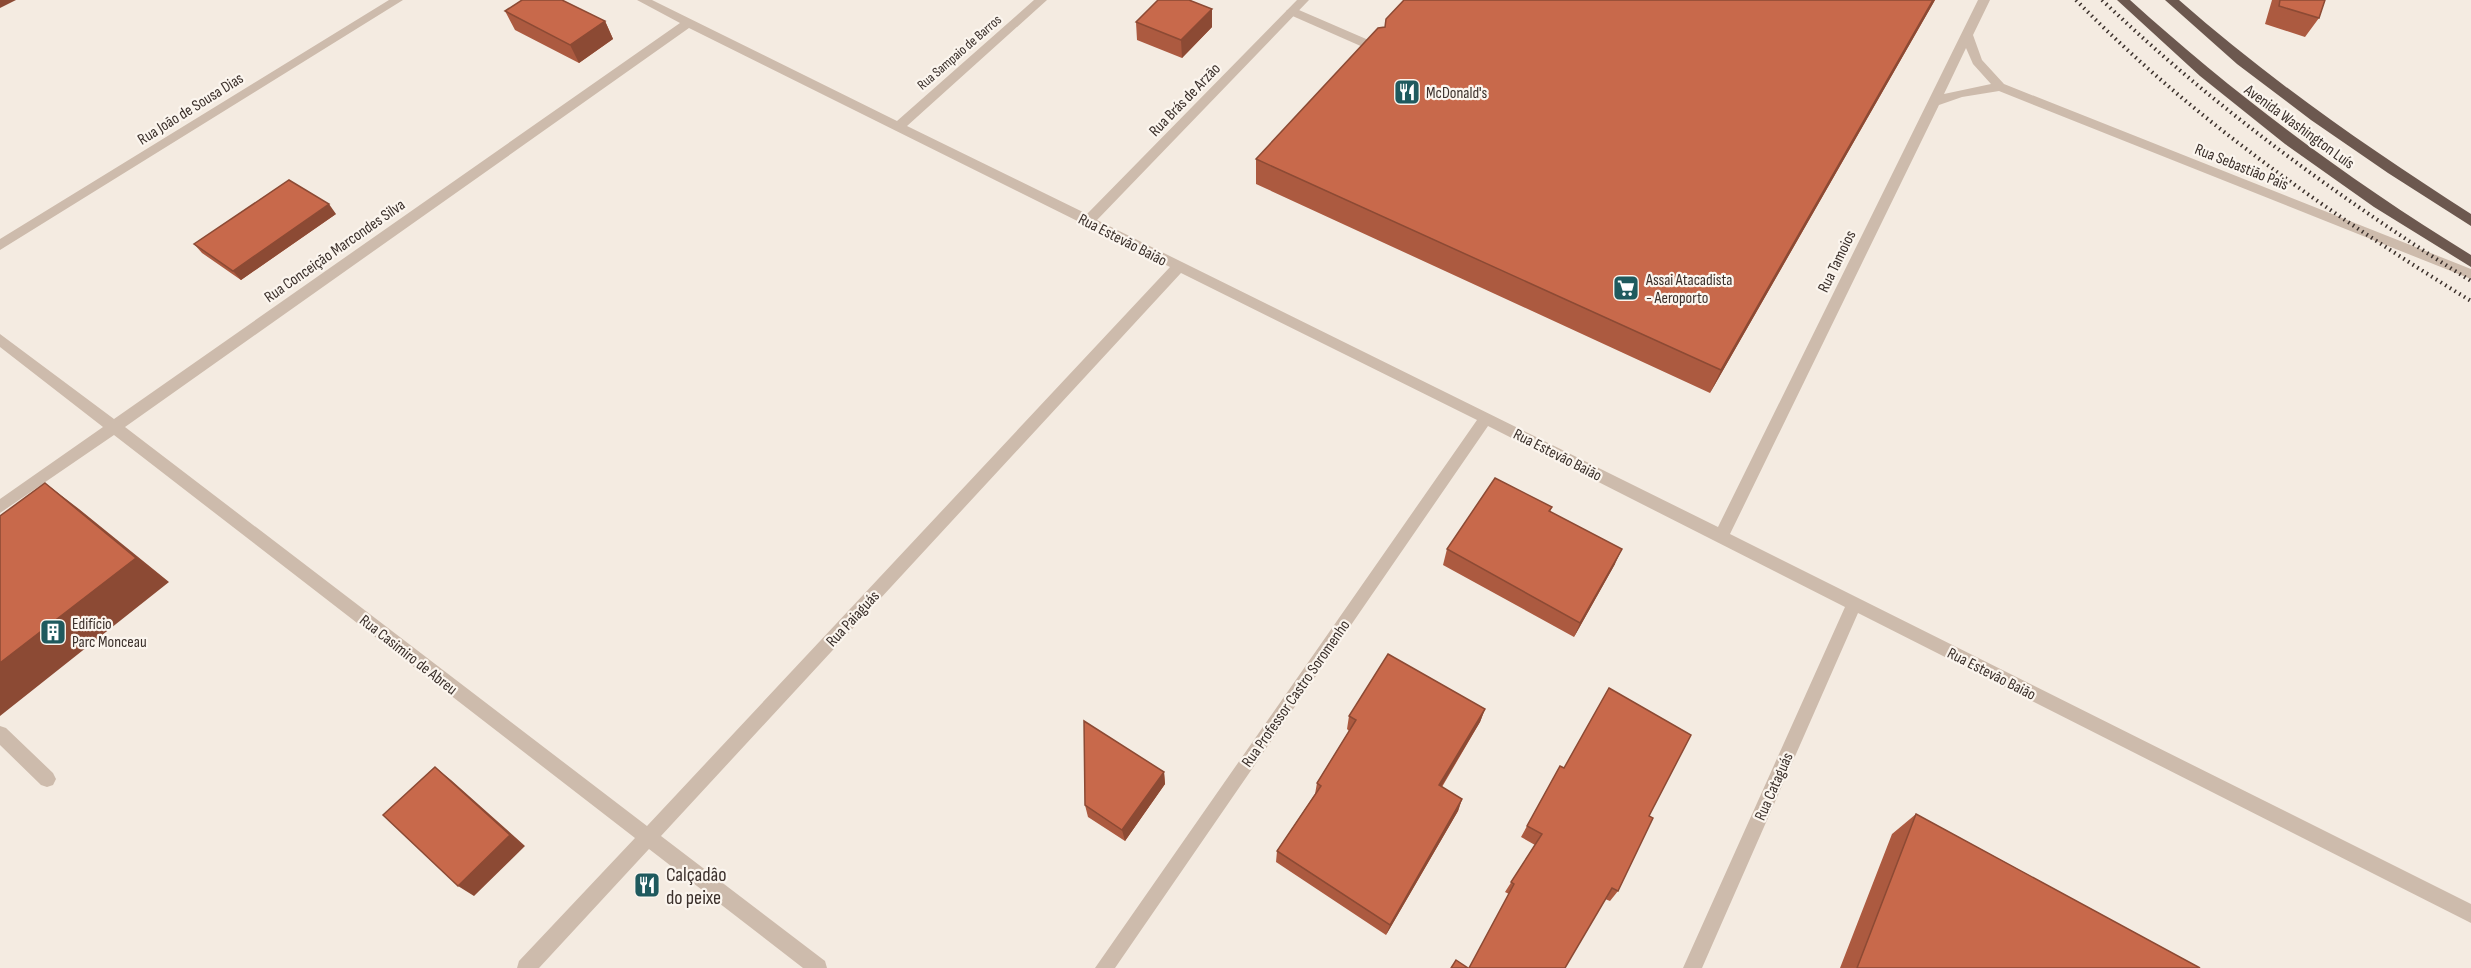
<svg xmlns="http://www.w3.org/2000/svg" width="2471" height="968" viewBox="0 0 2471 968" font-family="'Sofia Sans Condensed',sans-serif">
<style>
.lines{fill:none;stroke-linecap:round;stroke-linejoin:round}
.service{fill:#cdbbac;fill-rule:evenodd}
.minor{fill:#cdbbac;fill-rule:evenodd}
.trunk{fill:#6c584f;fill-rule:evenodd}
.rail{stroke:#3b302b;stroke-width:4;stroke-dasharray:1.5 4;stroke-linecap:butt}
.wall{fill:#ac5a40}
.shaded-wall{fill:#8c4a34}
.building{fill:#c8694b;stroke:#8c4a34;stroke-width:1.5}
.labels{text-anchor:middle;stroke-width:4.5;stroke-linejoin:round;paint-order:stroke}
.far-street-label{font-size:14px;fill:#3b302b;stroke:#fbf5ee}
.poi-label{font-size:16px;fill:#3b302b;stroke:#fbf5ee;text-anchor:start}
.street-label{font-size:16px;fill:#3b302b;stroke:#fbf5ee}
.near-poi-label{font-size:20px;fill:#3b302b;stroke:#fbf5ee;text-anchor:start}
</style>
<rect width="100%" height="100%" fill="#f4ebe1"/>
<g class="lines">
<path class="service" d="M1292 7 1380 45 1382 48 1380 51H1372L1288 14 1286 11Z"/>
<path class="minor" d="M389 0H403L0 250V239Z
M637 0H652L897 121 1034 0H1047L907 126 1087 214 1297 0H1309L1097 220 1718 527 1978 0H1990L1973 35 1982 60 2004 84 2471 269V279L1999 91 1962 97 1939 105 1730 534 2471 904V923L1858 613 1702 968H1683L1845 607 1488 426 1115 968H1095L1477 420 1181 273 661 836 825 961 827 968H803L649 849 539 968H517L519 961 635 838 114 435 0 513V499L103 427 0 347V334L114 419 680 23ZM689 28 1170 267 647 826 125 427ZM1966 48 1973 64 1991 84 1944 94Z
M0 726 6 728 53 773 56 779 53 785 47 787 41 785 0 745Z"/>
<path class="trunk" d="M2117 0H2130C2236 96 2349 180 2471 255V267L2374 207 2285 144 2200 76Z
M2165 0H2179C2270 80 2369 149 2471 214V226L2388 173 2311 120 2237 64Z"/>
<path class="rail" d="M2076 0C2191 118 2331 215 2471 301
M2102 0C2215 108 2339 198 2471 281"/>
</g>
<path class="wall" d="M1404 0H1935L1710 393 1256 184V159L1385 27Z
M2272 0H2325L2319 18 2305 37 2265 24Z
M1212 9V27L1182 58 1137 40 1136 22Z
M505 11 605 21 613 39 579 63 515 30Z
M336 214 241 280 202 253 194 244Z
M1552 507 1550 512 1615 564 1574 637 1443 565 1447 549Z
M1485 709 1480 722 1442 787 1462 799 1458 811 1386 935 1276 862 1277 851 1315 794 1317 783 1349 731 1347 729 1349 716Z
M1560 766 1649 816 1618 891 1610 901 1605 899 1509 894 1505 892 1535 845 1521 837Z
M1164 772 1165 784 1125 841 1088 817 1085 805Z
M1916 814 2200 968H1840L1892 834Z"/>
<path class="shaded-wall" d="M0 0H16L0 8Z
M1933 0H1935L1710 393 1721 370Z
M1212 9V27L1182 58 1181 40Z
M605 21 613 39 579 63 570 45Z
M329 204 336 214 241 280 233 271Z
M45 483 79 509 169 582 0 716V663Z
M1622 549 1615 564 1574 637 1580 623Z
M1485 709 1480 722 1435 797 1439 785Z
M435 767 451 780 525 846 474 896 458 886Z
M1164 772 1165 784 1125 841 1122 830Z
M1462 799 1458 811 1386 935 1390 925Z"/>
<path class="building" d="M522 0H562L605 21 570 45 505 11Z
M1158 0H1189L1212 9 1181 40 1136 22Z
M1404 0H1933L1721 370 1256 159 1378 28 1385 27 1386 19Z
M2280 0H2325L2319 18 2279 6Z
M289 180 329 204 233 271 194 244Z
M1495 478 1552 507 1549 511 1622 549 1580 623 1447 549Z
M45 483 136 558 0 663V516Z
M1388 654 1485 709 1439 785 1462 799 1390 925 1277 851 1321 786 1317 783 1356 720 1349 716Z
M1609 688 1691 735 1649 816 1653 818 1618 891 1612 888 1565 968H1469L1514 884 1511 882 1542 834 1527 826 1560 766 1564 768Z
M1084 721 1164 772 1122 830 1085 805Z
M435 767 510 835 458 886 383 815Z
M1916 814 2200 968H1857Z
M1456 960 1468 968H1451Z"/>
<defs>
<symbol id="restaurant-square" viewBox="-11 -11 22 22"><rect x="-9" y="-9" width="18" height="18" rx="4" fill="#1f5a5e" stroke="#fbf5ee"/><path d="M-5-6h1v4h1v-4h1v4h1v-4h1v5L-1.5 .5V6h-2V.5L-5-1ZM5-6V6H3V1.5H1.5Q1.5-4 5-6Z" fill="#fff"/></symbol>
<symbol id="supermarket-square" viewBox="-11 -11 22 22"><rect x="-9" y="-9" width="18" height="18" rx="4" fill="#1f5a5e" stroke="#fbf5ee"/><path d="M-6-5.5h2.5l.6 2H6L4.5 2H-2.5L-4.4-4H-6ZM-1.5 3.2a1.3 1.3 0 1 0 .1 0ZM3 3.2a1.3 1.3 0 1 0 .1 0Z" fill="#fff"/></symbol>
<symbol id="building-square" viewBox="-11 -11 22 22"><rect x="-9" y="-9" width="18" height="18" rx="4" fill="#1f5a5e" stroke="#fbf5ee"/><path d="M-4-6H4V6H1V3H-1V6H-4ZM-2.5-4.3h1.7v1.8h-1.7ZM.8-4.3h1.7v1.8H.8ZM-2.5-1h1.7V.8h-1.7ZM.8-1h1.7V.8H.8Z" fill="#fff"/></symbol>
</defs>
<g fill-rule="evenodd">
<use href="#restaurant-square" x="1392" y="77" width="30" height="30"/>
<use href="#supermarket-square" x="1611" y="273" width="30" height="30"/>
<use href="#building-square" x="38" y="617" width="30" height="30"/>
<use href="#restaurant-square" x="632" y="870" width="30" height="30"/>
</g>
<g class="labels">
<g class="far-street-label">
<text transform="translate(959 52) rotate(-41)" y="5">Rua Sampaio de Barros</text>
</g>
<g class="poi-label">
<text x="1426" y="98">McDonald's</text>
<text x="1646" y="285">Assai Atacadista<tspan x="1646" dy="18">- Aeroporto</tspan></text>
<text x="72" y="629">Edifício<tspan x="72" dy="18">Parc Monceau</tspan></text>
</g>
<g class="street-label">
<text transform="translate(1184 99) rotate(-46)" y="6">Rua Brás de Arzão</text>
<text transform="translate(190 108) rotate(-32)" y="6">Rua João de Sousa Dias</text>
<text transform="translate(2300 126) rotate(36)" y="6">Avenida Washington Luís</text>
<text transform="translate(2242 166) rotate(22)" y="6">Rua Sebastião Pais</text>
<text transform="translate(1123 239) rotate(27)" y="6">Rua Estevão Baião</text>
<text transform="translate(334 250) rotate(-35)" y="6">Rua Conceição Marcondes Silva</text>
<text transform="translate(1836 261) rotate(-64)" y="6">Rua Tamoios</text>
<text transform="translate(1558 454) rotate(27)" y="6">Rua Estevão Baião</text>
<text transform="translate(852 618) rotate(-47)" y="6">Rua Paiaguás</text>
<text transform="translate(409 654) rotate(38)" y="6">Rua Casimiro de Abreu</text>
<text transform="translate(1992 673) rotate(27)" y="6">Rua Estevão Baião</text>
<text transform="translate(1295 693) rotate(-55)" y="6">Rua Professor Castro Soromenho</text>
<text transform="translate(1773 786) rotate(-66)" y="6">Rua Cataguás</text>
</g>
<g class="near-poi-label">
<text x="666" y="881">Calçadâo<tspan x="666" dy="23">do peixe</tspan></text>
</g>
</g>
</svg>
